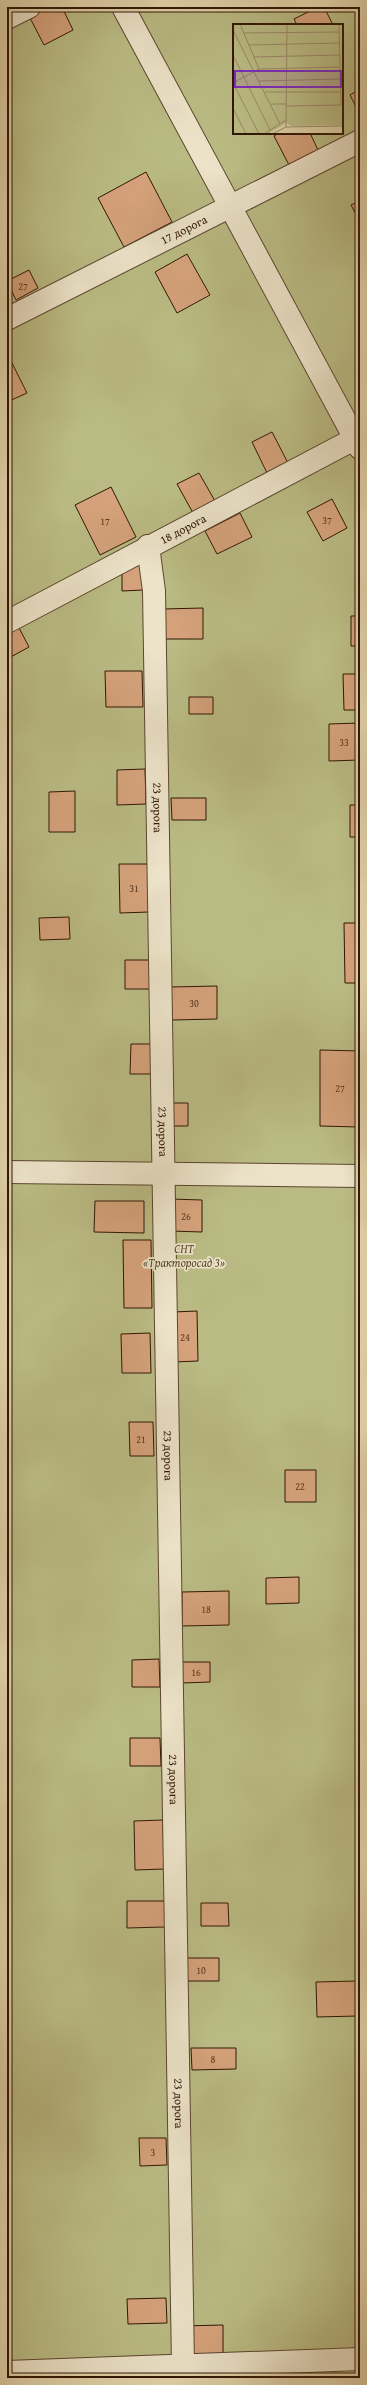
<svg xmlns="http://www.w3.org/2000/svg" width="367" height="2385" viewBox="0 0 367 2385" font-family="'Gentium Book Plus',serif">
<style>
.green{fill:#babb84;stroke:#756844;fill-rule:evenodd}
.building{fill:#d5a27b;stroke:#301604}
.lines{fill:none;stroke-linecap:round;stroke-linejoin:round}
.street-casing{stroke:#5c462e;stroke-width:24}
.street{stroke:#ece3c9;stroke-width:22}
.labels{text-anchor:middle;stroke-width:3.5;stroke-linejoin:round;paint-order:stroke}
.number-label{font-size:10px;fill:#593922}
.street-label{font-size:12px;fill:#301604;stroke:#ece3c9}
.park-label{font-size:12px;font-style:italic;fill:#59482a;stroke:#ece3c9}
.inset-road{fill:none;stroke:#9b8869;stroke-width:1}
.view{fill:#7b2cbf;fill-opacity:0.15;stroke:#7b2cbf;stroke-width:2}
.inset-edge{fill:none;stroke:#301604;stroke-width:2}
</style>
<rect width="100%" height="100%" fill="#e2d4ac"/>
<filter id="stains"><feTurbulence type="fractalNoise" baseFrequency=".005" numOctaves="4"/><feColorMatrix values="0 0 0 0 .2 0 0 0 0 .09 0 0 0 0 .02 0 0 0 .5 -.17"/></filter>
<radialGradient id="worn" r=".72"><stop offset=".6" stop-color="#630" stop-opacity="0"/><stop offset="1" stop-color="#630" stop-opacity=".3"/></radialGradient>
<path class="green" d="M7 7H360V2378H7ZM234 25H342V133H234Z"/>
<path class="building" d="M46 7H62L73 30 44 45 29 16Z
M318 7H324L333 25H297L294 19Z
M360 89V115L350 95Z
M279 133H310L318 150 289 165 274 136Z
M146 172 172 222 124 247 98 198Z
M360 201V222L351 205Z
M187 254 210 295 177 313 155 272Z
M29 270 38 288 16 300 7 281Z
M10 359 27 393 7 402V361Z
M272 432 288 463 267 473 252 442Z
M199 473 215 501 193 513 177 484Z
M111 487 136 537 100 555 75 505Z
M332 499 347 528 323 541 307 512Z
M240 513 252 537 217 554 205 531Z
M122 565H142L143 590 122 591Z
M203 608V639H164L163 609Z
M351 616H360V646H351Z
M16 622 29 647 7 659V627Z
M105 671H142L143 707H106Z
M343 674H360V710H344Z
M189 697H213V714H189Z
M360 723V760L329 761V724Z
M145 769 146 804 117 805V770Z
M75 791V832H49V792Z
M171 798H206V820H172Z
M350 805H360V837H350Z
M119 864H148L149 912 120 913Z
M69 917 70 939 40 940 39 918Z
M344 923H360V983H345Z
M125 960H152L153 989H125Z
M217 986V1019L172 1020 171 987Z
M131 1044H151V1074H130Z
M320 1050 360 1051V1127L320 1126Z
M170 1103H188V1126H170Z
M170 1199 202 1200V1232L170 1231Z
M95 1201H144V1233L94 1232Z
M123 1240H151L152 1308H124Z
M197 1311 198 1361 174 1362 173 1312Z
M150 1333 151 1373H122L121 1334Z
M7 1370H10V1405H7Z
M360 1370V1403H357V1371Z
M129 1422H153L154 1456H130Z
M285 1470H316V1502H285Z
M299 1577V1603L266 1604V1578Z
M229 1591V1625L182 1626V1592Z
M159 1659 160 1687H132V1660Z
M181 1662H210V1682L182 1683Z
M130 1738H160L161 1766H130Z
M163 1820 164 1869 135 1870 134 1821Z
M127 1901H165V1927L127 1928Z
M201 1903H228L229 1926H201Z
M182 1958H219V1981H183Z
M356 1981 357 2016 317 2017 316 1982Z
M191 2048H236V2069L192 2070Z
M139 2138H166L167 2165 140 2166Z
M166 2298 167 2323 128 2324 127 2299Z
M223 2325V2354L183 2355 182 2326Z"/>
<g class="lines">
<defs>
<g id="street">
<path d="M123 7 360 448"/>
<path d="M7 18 29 7"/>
<path id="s1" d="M7 319 360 141"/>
<path id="s2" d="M148 546 154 591 183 2366"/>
<path id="s3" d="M7 622 360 436"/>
<path d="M7 1172 360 1176"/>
<path d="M7 2372 360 2359"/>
</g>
</defs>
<use href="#street" class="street-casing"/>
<use href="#street" class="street"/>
</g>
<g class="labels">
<g class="number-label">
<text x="23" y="290">27</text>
<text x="327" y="524">37</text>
<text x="105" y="525">17</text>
<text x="344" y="746">33</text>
<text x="134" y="892">31</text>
<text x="194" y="1007">30</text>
<text x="340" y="1092">27</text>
<text x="186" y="1220">26</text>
<text x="185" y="1341">24</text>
<text x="141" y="1443">21</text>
<text x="300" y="1490">22</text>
<text x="206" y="1613">18</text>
<text x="196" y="1676">16</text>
<text x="201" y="1974">10</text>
<text x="213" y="2063">8</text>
<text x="153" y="2156">3</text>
</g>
<g class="street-label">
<text dy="4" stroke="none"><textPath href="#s1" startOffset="198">17 дорога</textPath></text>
<text dy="4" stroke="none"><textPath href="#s3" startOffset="199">18 дорога</textPath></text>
<text dy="4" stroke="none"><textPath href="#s2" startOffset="262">23 дорога</textPath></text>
<text dy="4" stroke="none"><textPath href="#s2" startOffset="586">23 дорога</textPath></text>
<text dy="4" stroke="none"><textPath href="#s2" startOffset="910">23 дорога</textPath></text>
<text dy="4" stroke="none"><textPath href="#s2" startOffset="1234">23 дорога</textPath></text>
<text dy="4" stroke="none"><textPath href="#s2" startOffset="1558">23 дорога</textPath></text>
</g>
<g class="park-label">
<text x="184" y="1253">СНТ<tspan x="184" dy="14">«Тракторосад 3»</tspan></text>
</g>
</g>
<g transform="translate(233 24)">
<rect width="110" height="110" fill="#e2d4ac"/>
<path d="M0 0H110V101L59 102 53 99 35 110H0Z" fill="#babb84"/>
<path class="inset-road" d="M7 0 26 45M0 6 47 100M10 9 106 8M16 21 106 19M0 31 37 106M21 33 107 31M26 57 107 55M0 59 26 45 107 43M0 59 26 110M32 68H108M38 80H54M54 82 108 81 106 0M0 84 13 110M53 103 54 0M31 110 53 96M39 110 53 103 110 102"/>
<path class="view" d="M2 47H108V63H2Z"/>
<rect width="110" height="110" class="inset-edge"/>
</g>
<rect width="367" height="2385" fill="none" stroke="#e2d4ac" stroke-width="24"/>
<rect x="8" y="8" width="351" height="2369" fill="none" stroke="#301604" stroke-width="2"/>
<rect x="12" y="12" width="343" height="2361" fill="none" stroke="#301604"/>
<rect width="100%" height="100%" filter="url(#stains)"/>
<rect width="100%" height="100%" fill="url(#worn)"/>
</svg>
